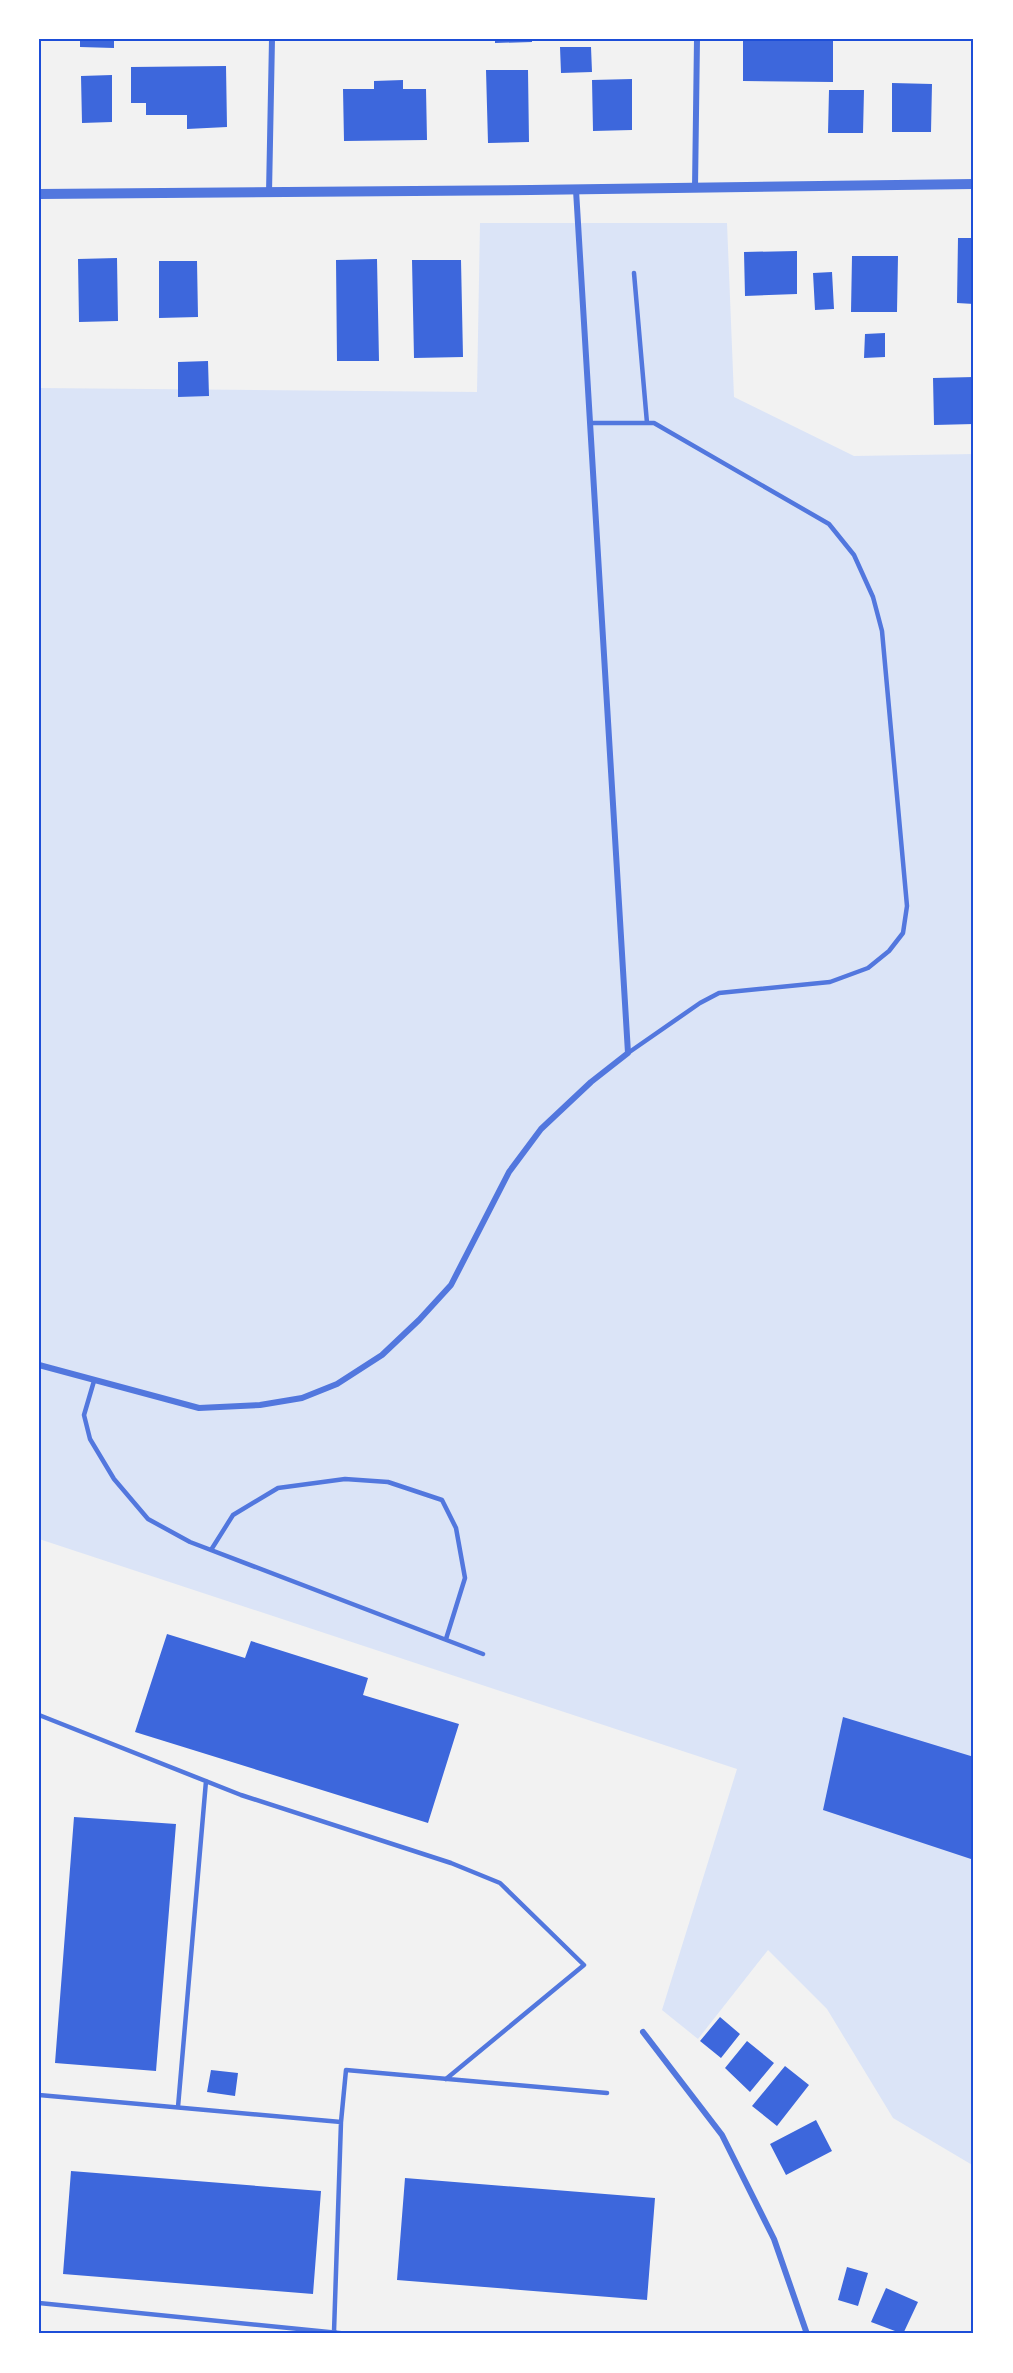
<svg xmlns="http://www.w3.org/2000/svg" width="1013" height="2373" viewBox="0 0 1013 2373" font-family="Arial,sans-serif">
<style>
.green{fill:#dbe4f7}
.building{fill:#3d67dc}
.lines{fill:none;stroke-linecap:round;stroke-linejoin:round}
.service{stroke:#5277de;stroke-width:4.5}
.minor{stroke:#5277de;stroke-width:6}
.tertiary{stroke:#5277de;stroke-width:10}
.neatline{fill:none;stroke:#1d4ed8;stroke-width:2}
</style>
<rect width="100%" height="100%" fill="#f2f2f2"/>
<path class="green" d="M480 223H727L734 397 854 456 974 454V2166L893 2118 827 2009 768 1950 698 2039 662 2010 737 1769 39 1539V388L477 392Z"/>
<path class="building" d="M80 39H114V48L80 47Z
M495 39H532V42L495 43Z
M743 40 833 41V82L743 81Z
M560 47H591L592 72 561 73Z
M226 66 227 127 187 129V115H146V103H131V67Z
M486 70H528L529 142 488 143Z
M112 75V122L82 123 81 76Z
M632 79V130L593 131 592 80Z
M403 80V89H426L427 140 344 141 343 89H374V81Z
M892 83 932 84 931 132H892Z
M829 90H864L863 133H828Z
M958 238H974V304L957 303Z
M797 251V294L745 296 744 252Z
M852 256H898L897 312H851Z
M117 258 118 321 79 322 78 259Z
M377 259 379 361H337L336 260Z
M412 260H461L463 357 414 358Z
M159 261H197L198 317 159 318Z
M832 272 834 309 815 310 813 273Z
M885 333V357L864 358 865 334Z
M208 361 209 396 178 397V362Z
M974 377V424L934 425 933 378Z
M167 1634 245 1658 251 1641 368 1678 363 1695 459 1724 428 1823 135 1732Z
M843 1717 974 1757V1860L823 1810Z
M74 1817 176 1824 156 2071 55 2063Z
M720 2017 740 2034 721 2058 700 2041Z
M747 2041 774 2063 750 2092 725 2068Z
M785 2066 809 2085 777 2126 752 2106Z
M211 2070 238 2073 235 2096 207 2092Z
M816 2120 832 2151 786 2175 770 2144Z
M71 2171 321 2191 313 2294 63 2274Z
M405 2178 655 2198 647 2300 397 2280Z
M847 2267 868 2273 858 2306 838 2300Z
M886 2288 918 2302 903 2334 871 2322Z"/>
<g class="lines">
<path class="service" d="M634 273 647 423
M590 423H654L829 524 854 555 873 597 882 631 907 906 903 933 889 951 868 968 830 982 719 993 700 1003 628 1053
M94 1381 84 1415 90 1439 114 1479 148 1519 190 1542 483 1654
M211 1550 233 1515 278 1488 345 1479 388 1482 442 1500 456 1528 465 1578 446 1639
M39 1715 241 1795 451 1863 500 1883 584 1965 446 2079
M39 2095 341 2122 346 2070 607 2093
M178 2107 206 1781
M39 2303 349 2334
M334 2332 341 2122"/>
<path class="minor" d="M695 188 697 39
M269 193 272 39
M39 1365 199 1408 260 1405 302 1398 337 1384 382 1355 419 1320 451 1285 509 1172 541 1129 591 1082 628 1053 576 190
M643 2032 722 2135 774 2239 807 2334"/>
<path class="tertiary" d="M39 194 531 190 974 184"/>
</g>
<rect width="1013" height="2373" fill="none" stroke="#ffffff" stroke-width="81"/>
<rect x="40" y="40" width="932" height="2292" class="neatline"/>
</svg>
